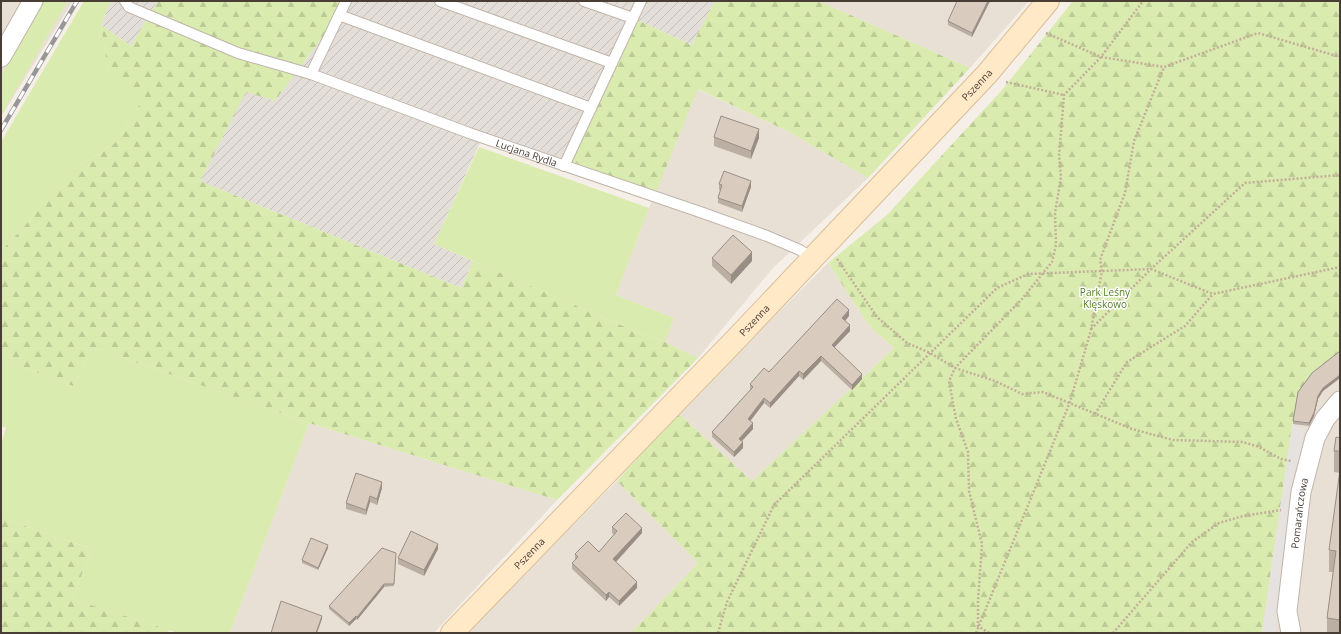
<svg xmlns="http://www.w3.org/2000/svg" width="1341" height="634" viewBox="0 0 1341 634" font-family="'Open Sans',sans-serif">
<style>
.residential{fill:#e9e0d5}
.industrial{fill:url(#industrial-furrows)}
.green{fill:#d9ebae}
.forest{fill:url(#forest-firs)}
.parking{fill:#e6e2e0}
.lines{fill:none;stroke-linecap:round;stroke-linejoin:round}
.lane-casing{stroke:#c1b5aa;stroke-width:12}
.street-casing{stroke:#c1b5aa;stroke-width:21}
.secondary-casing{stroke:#dabe97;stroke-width:24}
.path{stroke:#c4ae9a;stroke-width:2.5;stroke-dasharray:2 2;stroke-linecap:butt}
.lane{stroke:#fff;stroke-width:10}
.street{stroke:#fff;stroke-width:19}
.secondary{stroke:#ffe9c7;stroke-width:22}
.rail-casing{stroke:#979797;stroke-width:4.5}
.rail{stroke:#fff;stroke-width:3;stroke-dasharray:9;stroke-linecap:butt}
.wall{fill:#bbafa4}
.shaded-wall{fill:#998e86}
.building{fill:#dacbbf;stroke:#998e86}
.labels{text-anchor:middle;stroke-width:3;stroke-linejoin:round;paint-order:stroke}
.street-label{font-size:10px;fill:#493e36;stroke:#fff}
.park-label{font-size:10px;fill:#557e25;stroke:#fff}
</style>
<defs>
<pattern id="industrial-furrows" width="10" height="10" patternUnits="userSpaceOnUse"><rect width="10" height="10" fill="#e4ded9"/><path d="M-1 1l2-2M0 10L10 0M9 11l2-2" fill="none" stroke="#c5c0bb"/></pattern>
<pattern id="forest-firs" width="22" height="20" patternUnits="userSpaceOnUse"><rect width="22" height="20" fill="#d9ebae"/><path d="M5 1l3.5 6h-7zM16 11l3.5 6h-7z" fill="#bccb96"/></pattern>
</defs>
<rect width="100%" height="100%" fill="#f5efe8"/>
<path class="residential" d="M1 1H73L1 117Z
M819 1H1029L970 68Z
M697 89 789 132 868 178 773 268 698 358 665 342 674 318 616 295 649 208Z
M828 263 870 327 894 348 752 481 678 413Z
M1340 354V633H1262L1292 426Z
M309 423 557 500 434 633H230Z
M617 481 698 563 631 633H466Z"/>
<path class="industrial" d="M111 1H158L131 46 101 25Z
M346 1H715L692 45 633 18 567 160 484 134 434 244 473 261 461 288 200 181 246 91 275 101 339 15Z"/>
<path class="green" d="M43 1H68L1 116V76Z
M84 1H111L101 25 108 70 140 104 114 144 68 172 24 227 1 251V142Z
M479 147 649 208 616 295 674 318 665 342 632 330 434 244Z
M92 347 309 423 230 633H178L72 599 92 549 1 518V444L6 428 1 426V359L73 386Z"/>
<path class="forest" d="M158 1H346L339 15 275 101 246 92 200 181 461 288 473 261 632 330 665 342 698 358 557 500 309 423 92 347 73 386 1 359V251L24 227 68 172 114 144 140 104 108 71 101 25 131 46Z
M715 1H819L970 68 868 178 789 132 698 89 656 192 567 160 633 18 692 45Z
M1073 1H1340V354L1298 395 1292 426 1262 633H631L698 563 617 481 678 413 752 481 894 348 870 327 828 263 887 215 1002 90Z
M1 518 92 549 72 599 169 630 168 633H1Z"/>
<path class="parking" d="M1292 426 1304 428 1275 633H1262Z"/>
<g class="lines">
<defs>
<g id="lane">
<path id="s1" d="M125 1 129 7 238 53 311 74 472 134 703 213 767 236 800 250 812 258"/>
<path d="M440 1 612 63"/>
<path d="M584 1 633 18"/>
<path d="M339 15 591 108"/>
<path d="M311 74 346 1"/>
<path d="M564 166 641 1"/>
</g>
<g id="street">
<path d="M1 57 33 1"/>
<path id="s2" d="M1291 633 1287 611 1301 492 1315 438 1325 419 1340 401"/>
</g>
<g id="secondary">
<path id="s3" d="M452 633 739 336 987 74 1048 1"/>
</g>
</defs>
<use href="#lane" class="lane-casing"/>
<use href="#street" class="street-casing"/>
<use href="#secondary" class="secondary-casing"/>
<path class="path" d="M1046 33 1101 57 1164 67
M1006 82 1064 95
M837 259 877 317 907 343 930 353 955 368 995 381 1022 394 1043 392 1132 429 1173 440 1243 442 1259 447 1281 459 1292 461
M1091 329 1151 269 1245 183 1340 175
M1095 414 1127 362 1185 326 1213 294
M718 633 727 602 774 505 997 288 1028 274 1151 269 1213 294 1340 267
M976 633 1070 402 1091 330 1102 271 1100 260 1125 193 1134 141 1164 67 1258 33 1340 57
M989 633 978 626V601L982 544 969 491 968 452 956 419 949 381 955 368 1022 299 1052 262 1056 245 1055 213 1061 177 1059 156 1064 95 1101 57 1143 1
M1113 633 1192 542 1219 523 1243 516 1281 510"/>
<use href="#lane" class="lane"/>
<use href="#street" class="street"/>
<use href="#secondary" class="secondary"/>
<defs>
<path id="rail" d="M1 130 77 1"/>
</defs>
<use href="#rail" class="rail-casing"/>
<use href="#rail" class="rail"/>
</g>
<path class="wall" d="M990 1 972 37 948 25V21Z
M714 137 759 138 751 159 714 146Z
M719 184 751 187 742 212 718 203V198L721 190H719Z
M712 258 752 261 731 284 712 266Z
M849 316 845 321 850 331 834 347 862 379 852 390 821 361 803 380 799 376 770 408 764 403 750 421 753 429 742 441 743 448 734 457 712 437V432L750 390V384Z
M1340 351V378L1323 391 1318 399 1314 416 1309 426 1293 424V421Z
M1340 438V633H1327V618L1333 572H1329V550L1340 473 1334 472V451Z
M382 488 377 505 370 502 366 515 346 509V503Z
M612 527 642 533 616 562 637 588 619 606 609 597 606 601 572 569V563L575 560V554L599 552 614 535 612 533Z
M328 548 318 570 302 563V560Z
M438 549 424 576 398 564V558Z
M396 553 394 586 384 587 357 620 356 619 349 626 329 609V606Z"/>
<path class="shaded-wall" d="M988 1H990L972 37V33Z
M759 129V138L751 159V151Z
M751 181V187L742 212V206Z
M752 252V261L731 284V275Z
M849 310V316L842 324V318Z
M850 325V331L832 350V345Z
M821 356V361L803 380V374Z
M799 371V376L770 408V403Z
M862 374V379L852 390V385Z
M1340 375V378L1323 391 1318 399 1314 416 1309 426V423L1318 396 1323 388Z
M764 398V403L748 424V419Z
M753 423V429L739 444V439Z
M743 442V448L734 457V452Z
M382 482V488L377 505V499Z
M370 496V502L366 515V510Z
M642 528V533L613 565V559Z
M438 544V549L424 576V570Z
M328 545V548L318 570V568Z
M637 582V588L619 606V601Z
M384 584V587L357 620V617Z
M609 592V597L606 601V595Z
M322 616V619L317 633H316Z
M356 616V619L349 626V623Z"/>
<path class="building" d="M957 1H988L972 33 948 21Z
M721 116 759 129 751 151 714 137Z
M724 171 751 181 742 206 718 198 722 185 719 184Z
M733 235 752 252 731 275 712 258Z
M837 299 849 310 842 318 850 325 832 345 862 374 852 385 821 356 803 374 799 371 770 403 764 398 748 419 753 423 739 439 743 442 734 452 712 432 753 387 750 384 764 368 769 372Z
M1340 351V375L1323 388 1318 396 1314 413 1309 423 1293 421 1298 392 1312 373Z
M1336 437 1340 438V451H1334Z
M1340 470V620L1327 618 1336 551 1329 550Z
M356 473 382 482 377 499 370 496 366 510 346 503Z
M626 513 642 528 613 559 637 582 619 601 609 592 606 595 572 563 578 557 575 554 588 541 599 552 617 531 612 527Z
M411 531 438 544 424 570 398 558Z
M311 538 328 545 318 568 302 560Z
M382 548 396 553 394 584H384L357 617 356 616 349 623 329 606Z
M281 601 322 616 316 633H271Z"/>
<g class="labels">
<g class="street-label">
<text dy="4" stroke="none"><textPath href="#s3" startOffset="759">Pszenna</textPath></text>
<text dy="4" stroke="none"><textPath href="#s1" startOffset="431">Lucjana Rydla</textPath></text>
<text dy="4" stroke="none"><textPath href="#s3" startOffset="435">Pszenna</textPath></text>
<text dy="4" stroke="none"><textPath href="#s2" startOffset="121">Pomarańczowa</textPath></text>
<text dy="4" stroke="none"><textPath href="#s3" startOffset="111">Pszenna</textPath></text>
</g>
<g class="park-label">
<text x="1105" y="296">Park Leśny<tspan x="1105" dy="12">Klęskowo</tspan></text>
</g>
</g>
<rect width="1341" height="634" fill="none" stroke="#493e36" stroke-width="4"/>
</svg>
